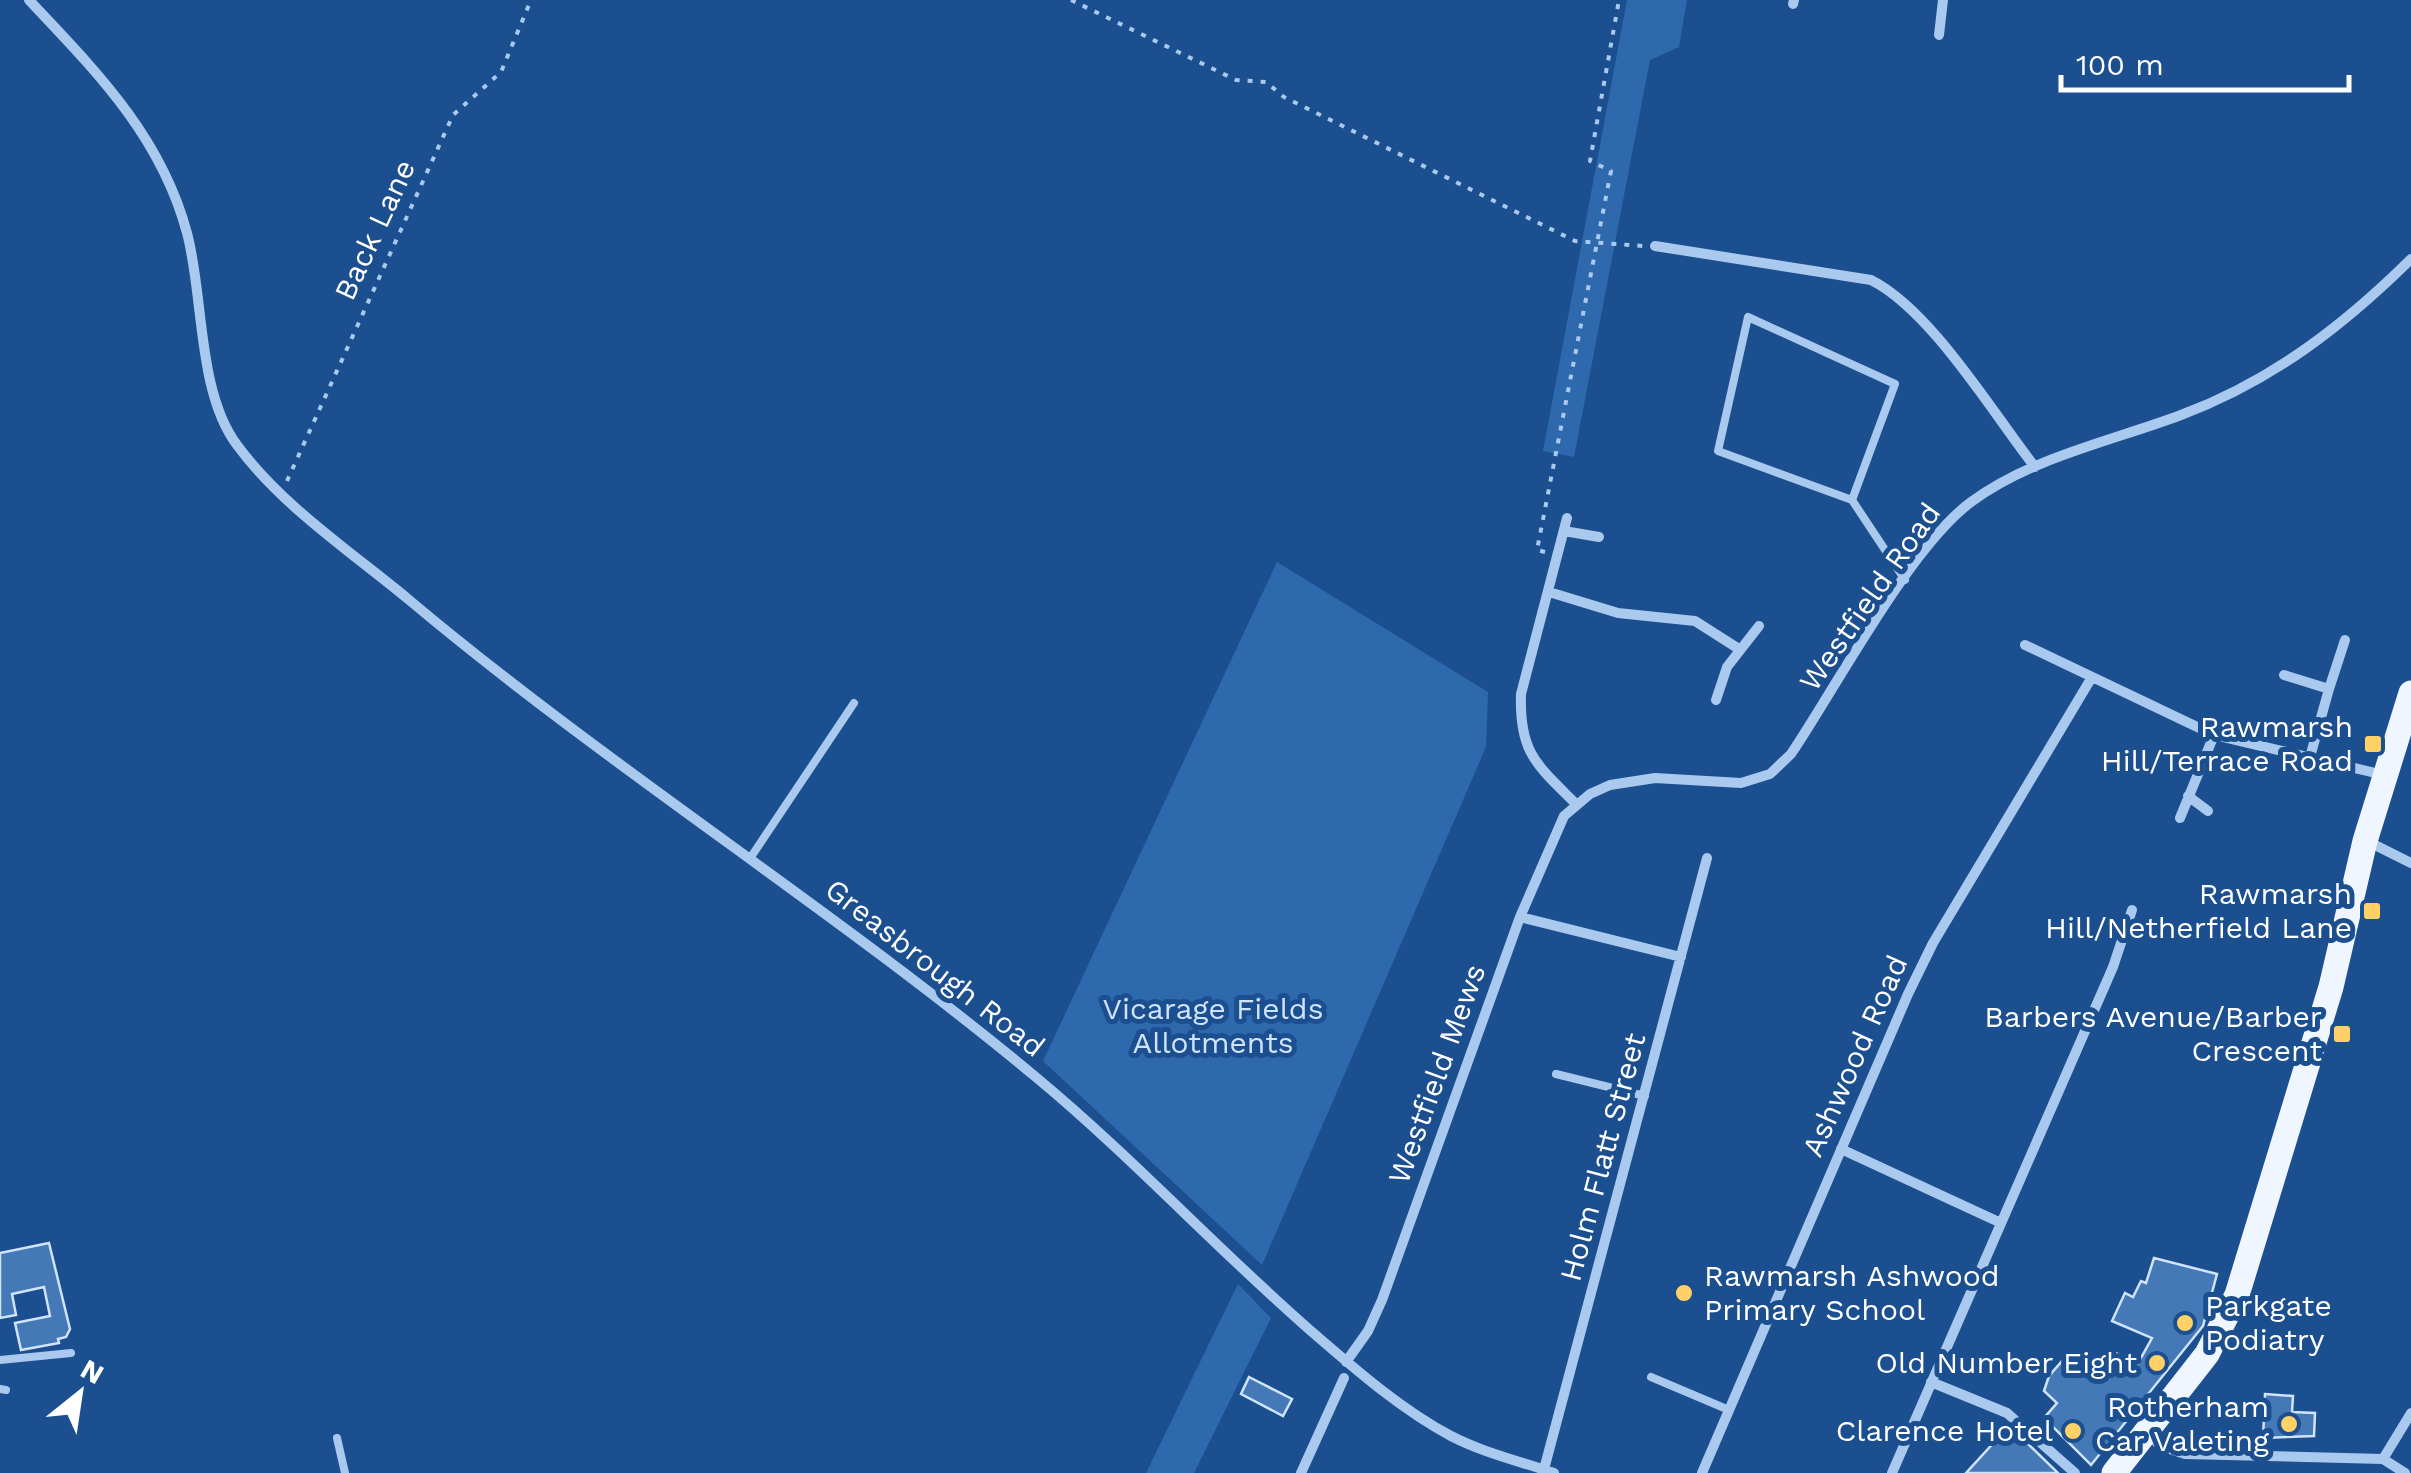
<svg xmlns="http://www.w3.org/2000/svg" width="2411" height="1473" viewBox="0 0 2411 1473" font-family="'Work Sans',sans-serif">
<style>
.green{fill:#2e69ad}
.building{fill:#4478b7;stroke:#cfe3fa;stroke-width:2.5}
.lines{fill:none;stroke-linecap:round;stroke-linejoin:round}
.path{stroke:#a9c9ee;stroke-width:4;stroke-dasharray:5 8;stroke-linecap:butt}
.lane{stroke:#a9c9ee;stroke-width:8}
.street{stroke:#a9c9ee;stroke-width:10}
.primary{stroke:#f0f6ff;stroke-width:25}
.poi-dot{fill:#ffd166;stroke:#1b4f8f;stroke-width:4}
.labels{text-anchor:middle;stroke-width:10;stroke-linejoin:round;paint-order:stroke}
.street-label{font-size:30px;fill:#fff;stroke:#1b4f8f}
.poi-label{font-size:30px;fill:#fff;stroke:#1b4f8f;text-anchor:end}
.park-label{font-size:30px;fill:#cfe3fa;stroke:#1b4f8f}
</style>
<rect width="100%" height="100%" fill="#1b4f8f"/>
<path class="green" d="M1627 0H1687L1679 47 1650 60 1574 457 1543 451Z
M1277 562 1488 692 1486 747 1262 1265 1043 1061Z
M1238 1284 1271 1318 1194 1473H1146Z"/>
<path class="building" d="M49 1243 70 1329 66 1337 58 1339 59 1343 21 1350 15 1323 50 1316 44 1287 12 1294 16 1315 0 1318V1253Z
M2154 1258 2217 1274 2203 1326 2091 1465 2044 1418 2057 1403 2044 1391 2049 1376 2069 1353 2104 1370 2114 1352 2137 1365 2152 1338 2112 1321 2125 1293 2133 1297 2141 1281 2146 1283Z
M1249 1377 1292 1399 1283 1416 1241 1394Z
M2265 1394 2293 1396 2292 1412 2315 1413 2314 1436 2263 1438Z
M2009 1426 2021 1437 2058 1473H1966Z"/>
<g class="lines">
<path class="path" d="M1071 0 1236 80 1266 82 1284 97 1575 241 1643 246
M287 481 453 115 501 72 531 0
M1545 552 1537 550 1611 171 1590 161 1619 0"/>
<path class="lane" d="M1852 500 1895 384 1748 317 1718 451 1852 500 1905 580
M751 857 854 703
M1556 1074 1645 1096
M0 1360 71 1353
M1651 1377 1729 1410
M0 1389 6 1390
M337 1438 345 1473"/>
<path class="street" d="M29 0C96 71 161 136 187 233 204 296 197 392 237 445 281 505 350 551 408 599 609 768 834 909 1037 1078 1132 1157 1217 1249 1311 1331 1354 1368 1400 1409 1451 1436 1484 1453 1519 1461 1554 1473
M1793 4 1794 0
M1939 35 1943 0
M1655 246 1871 280C1931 310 1992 412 2035 467
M1567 518 1521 694C1519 753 1537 765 1576 804
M1564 531 1599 537
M1549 592 1618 613 1695 621 1739 649
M2025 645 2214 735 2384 775
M2284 675 2329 689 2310 757
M2329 689 2345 640
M1716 700 1727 667 1759 626
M2188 796 2208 811
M2180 818 2214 735
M2367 841 2411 863
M1520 917 1681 957
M1841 1149 2001 1223
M1346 1362 1368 1331 1382 1300 1520 917 1564 816 1590 794 1610 785 1655 778 1741 783 1770 774 1791 754C1837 686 1909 548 1971 502 2032 457 2112 441 2181 415 2272 381 2343 326 2411 259
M1931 1382 2007 1413 2075 1473
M2148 1434 2161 1446 2185 1454 2383 1459 2405 1473
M2383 1459 2411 1413
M1301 1473 1344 1378
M1543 1473 1707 858
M1702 1473 1908 994 1933 943 2092 677
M1892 1473 2113 967 2132 910"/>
<path class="primary" d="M2114 1473 2207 1354 2237 1295 2331 987 2365 841 2411 693"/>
</g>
<g class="poi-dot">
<rect x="2363" y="734" width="20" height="20" rx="5"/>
<rect x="2362" y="901" width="20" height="20" rx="5"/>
<rect x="2332" y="1024" width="20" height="20" rx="5"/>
<circle cx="1684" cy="1293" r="10"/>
<circle cx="2185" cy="1323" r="10"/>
<circle cx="2157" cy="1363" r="10"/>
<circle cx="2289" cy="1424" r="10"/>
<circle cx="2073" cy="1431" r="10"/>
</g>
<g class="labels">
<g class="street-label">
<text transform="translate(375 230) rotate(-65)" y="10">Back Lane</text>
<text transform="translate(1870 597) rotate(-55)" y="10">Westfield Road</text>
<text transform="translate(935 968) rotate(38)" y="10">Greasbrough Road</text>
<text transform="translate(1855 1056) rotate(-66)" y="10">Ashwood Road</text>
<text transform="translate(1437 1074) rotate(-70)" y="10">Westfield Mews</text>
<text transform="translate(1603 1157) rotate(-75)" y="10">Holm Flatt Street</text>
</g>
<g class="poi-label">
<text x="2353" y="737">Rawmarsh<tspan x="2353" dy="34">Hill/Terrace Road</tspan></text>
<text x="2352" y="904">Rawmarsh<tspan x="2352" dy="34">Hill/Netherfield Lane</tspan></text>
<text x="2322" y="1027">Barbers Avenue/Barber<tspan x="2322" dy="34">Crescent</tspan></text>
<text x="1704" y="1286" text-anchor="start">Rawmarsh Ashwood<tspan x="1704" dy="34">Primary School</tspan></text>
<text x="2205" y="1316" text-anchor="start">Parkgate<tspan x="2205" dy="34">Podiatry</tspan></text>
<text x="2137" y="1373">Old Number Eight</text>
<text x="2269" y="1417">Rotherham<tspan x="2269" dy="34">Car Valeting</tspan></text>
<text x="2053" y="1441">Clarence Hotel</text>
</g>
<g class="park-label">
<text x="1213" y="1019">Vicarage Fields<tspan x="1213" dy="34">Allotments</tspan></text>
</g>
</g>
<g transform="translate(80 1393) rotate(30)" stroke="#1b4f8f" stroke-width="8" paint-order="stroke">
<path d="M0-8L18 38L0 25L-18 38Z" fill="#ffffff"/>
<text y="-15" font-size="28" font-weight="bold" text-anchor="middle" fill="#ffffff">N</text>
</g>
<path d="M2061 75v15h288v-15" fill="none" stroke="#ffffff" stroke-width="5"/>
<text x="2076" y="75" font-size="30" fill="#ffffff" stroke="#1b4f8f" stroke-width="8" paint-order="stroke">100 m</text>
</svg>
